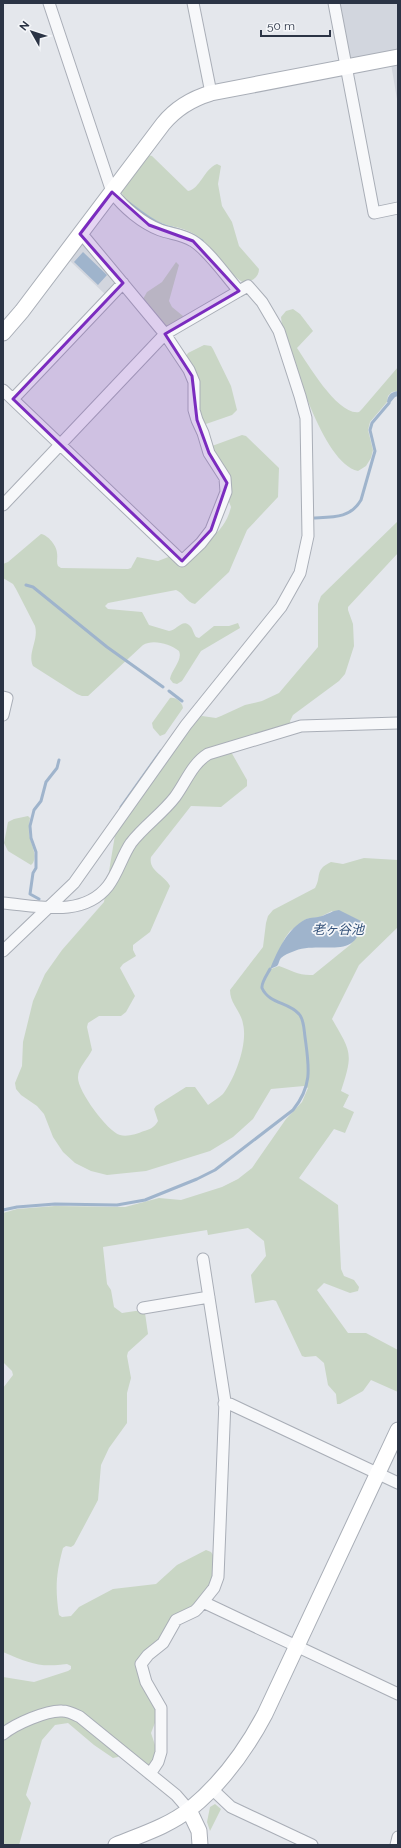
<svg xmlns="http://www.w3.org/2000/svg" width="401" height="1848" viewBox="0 0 401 1848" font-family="Raleway,'Noto Sans JP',sans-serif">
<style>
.built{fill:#d2d6de}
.green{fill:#c9d6c5;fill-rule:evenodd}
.water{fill:#9fb4cc}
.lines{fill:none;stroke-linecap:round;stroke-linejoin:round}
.stream{stroke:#9fb4cc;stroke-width:3}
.street-casing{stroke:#a9aeb7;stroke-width:13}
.secondary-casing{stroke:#a9aeb7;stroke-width:17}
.street{stroke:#f7f8fa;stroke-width:11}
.secondary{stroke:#fff;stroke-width:15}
.marked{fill:#7b2cbf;fill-opacity:0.2;stroke:#7b2cbf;stroke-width:3;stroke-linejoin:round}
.labels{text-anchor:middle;stroke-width:3.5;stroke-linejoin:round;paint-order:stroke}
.water-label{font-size:13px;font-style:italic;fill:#34527a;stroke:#f4f6f9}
</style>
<rect width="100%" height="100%" fill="#e4e7ec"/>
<path class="built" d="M338 3H398V52L352 61 348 57Z
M398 63V105L391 64Z
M84 242 119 284 107 296 70 261Z"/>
<path class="green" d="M148 155 152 156 188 191C200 189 204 169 217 164L221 166 218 184 222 206 232 222 239 246 259 269C259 278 250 283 242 282 221 267 212 241 188 231 180 227 172 227 164 224 154 221 122 201 121 190Z
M176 262 179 265 169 301 172 307 183 316V319L172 327H166L143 299 147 292 162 282Z
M293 309 300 314 313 331 297 348C308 364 338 416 359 412L362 409 398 367V391L392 392 388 396 387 402 370 422 368 430 373 450 371 458 366 466 358 471C322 463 293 358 282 326L281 317 286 311Z
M204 345 211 346 213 349 231 386 237 410 232 415 206 424 202 423 185 358 188 353Z
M242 435 246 436 279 468 278 497 247 530 229 572 195 604C186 602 184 593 176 590L108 603 105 606 108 609 142 612 149 625 169 631C176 631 182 619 189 625 193 628 193 633 196 637L199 638 214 626H229L238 623 240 628 201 651 182 681 177 684 173 683 170 679C171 670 183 660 179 651 170 644 153 639 143 645L88 696H82L77 694 33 666C27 653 39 640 35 626L16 589 13 584 3 578V564L8 562 41 534C48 535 57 546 57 553 58 558 56 562 58 566L61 568 128 569 131 568 137 557 158 561 171 556 174 558C199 545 224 537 231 507L228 499 225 473 212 446Z
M398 521V553L348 607V610L353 624 354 646 345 674 339 681 293 715 290 721 291 725 230 750 247 780V786L221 807 191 806 151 857C148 871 165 875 170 886L150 932 133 945V950L136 956 123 964 120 968 135 996 126 1012 121 1016H99L88 1023 87 1027 92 1050C88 1059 78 1067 78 1077 77 1090 107 1131 120 1135 127 1137 137 1134 144 1131 149 1130 155 1127 158 1121L154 1109 156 1106 186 1087H195L208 1105C213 1101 219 1098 223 1094 235 1078 248 1044 243 1024 241 1011 230 1004 230 990L263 947 266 923 268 916 273 910 315 888C322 876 314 870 331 862L343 864 364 858 398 860V927L359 965 332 1019C352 1053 353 1054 341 1091L349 1095 343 1107 354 1112 345 1133 334 1129 299 1178 338 1205 341 1269 344 1276 354 1280 359 1287 358 1291 350 1293 324 1283 317 1290 348 1333H366L398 1350V1392L371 1380 363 1391 340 1404H337L336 1394 328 1385 324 1363 316 1356 305 1357 302 1356 276 1301 273 1300 255 1303 251 1275 266 1256 264 1241 248 1228 208 1235 207 1230 103 1247 107 1284 111 1290 114 1307 122 1313 142 1310 145 1313 148 1334 128 1352 127 1356 131 1378 127 1393V1423L109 1448 101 1465 98 1500 74 1545 71 1547 66 1546 63 1548C56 1574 55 1588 59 1615L62 1617 71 1616 79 1607 113 1589 156 1584 177 1565 206 1550 211 1552 215 1558 211 1586 163 1636 141 1657 157 1707 158 1715 151 1733 157 1751 151 1765H148L74 1709 3 1728V1677L34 1682 68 1671 71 1669V1666L67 1664C39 1668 29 1663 3 1652V1388L13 1375 12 1371 3 1362V1213L17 1209 55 1206 125 1207 159 1198 181 1200 222 1187 238 1179 252 1168 286 1119 302 1102 308 1088 304 1086 271 1089 253 1119 233 1137 210 1151 146 1171 107 1175 91 1171 75 1163 63 1152 53 1137 44 1114 37 1106 21 1095 16 1089 15 1083 22 1066 23 1042 33 1001 45 974 62 950 104 902 115 835 196 719 202 716 216 718 221 716 245 705 262 701 279 693 318 647V604L321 596ZM332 911 355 939 350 945 313 975C299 976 291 970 279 966L271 969 285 938 290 931 306 919 320 917Z
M170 698C176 697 182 702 183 708L165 734 160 736 153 728 152 723Z
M28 816 30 818C29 825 28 831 30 838 32 847 37 854 33 863L31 865 8 851 4 843 8 822 14 819Z
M63 1715 78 1721 119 1755 118 1757 113 1758 94 1745 68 1723 55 1725 42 1740 26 1795 31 1803 19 1845H3V1739C22 1727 41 1718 63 1715Z
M215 1804 221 1809 210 1831 207 1822 210 1807Z"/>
<path class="water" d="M83 252 107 275 98 285 74 262Z
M398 391V396L395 397 390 403 387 402C388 395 391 392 398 391Z
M339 910 361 921C359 963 319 939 292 952 289 953 284 955 281 958 279 960 279 964 277 966L270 969C278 950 287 929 306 919 311 917 317 918 322 916 328 914 332 911 339 910Z"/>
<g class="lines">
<path class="stream" d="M125 200C137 209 148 219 162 225 176 230 189 231 202 241
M312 518C332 517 350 519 361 500L375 451 370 430 372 423 389 403
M26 585 33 587 107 647 163 687
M169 691 182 701
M121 807 161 751
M39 899 30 894 33 873 36 868V852L31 838 30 826 34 810 41 801 46 782 57 768 59 760
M3 1210 17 1207 55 1204 117 1205 145 1200 197 1179 215 1170 293 1110C313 1085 309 1067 305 1037 304 1030 304 1019 299 1014 289 1002 269 1004 262 988 261 983 268 973 270 969"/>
<defs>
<path id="street" d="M193 3 211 93
M334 3 374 213 398 208
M3 390 182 561 201 543 211 530 226 492 225 478 209 453 203 433 197 420 194 410V382L189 370 165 334 86 239 80 234
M13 399 123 283
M3 505 165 334 239 291
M3 697 7 698 3 715
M3 903C38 906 83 918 108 886 118 873 122 856 131 843 144 826 162 814 175 797 186 782 192 764 208 754L301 726 398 723
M3 951 74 883 186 725 281 607 300 573 308 536 306 418 300 396 279 331 262 302 248 286 239 291C226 276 208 250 193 241 182 234 171 234 160 230 142 223 124 208 112 192L49 3
M143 1308 209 1297
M224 1404H230L398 1483
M203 1602 398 1694
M3 1734C15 1724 47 1710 62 1711 69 1711 74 1714 80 1717L176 1795 189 1810
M150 1774 158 1762 161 1752V1708L146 1682 141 1664 148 1655 163 1643 176 1620 195 1611 198 1608 214 1588 218 1577 225 1401 203 1259
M212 1789 231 1807 312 1845
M396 1845 398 1837"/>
<path id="secondary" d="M3 333 22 311 163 124C176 108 191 99 211 93L398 57
M189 1810 199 1831 200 1845
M116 1845C140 1835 169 1826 190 1809 222 1783 246 1750 265 1714L398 1430"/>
</defs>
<use href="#street" class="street-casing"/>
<use href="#secondary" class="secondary-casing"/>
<use href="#street" class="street"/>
<use href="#secondary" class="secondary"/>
</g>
<path class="marked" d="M112 192 149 225 193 241 239 291 165 334 192 376 197 420 209 453 227 483 211 530 182 561 13 399 123 283 80 234Z"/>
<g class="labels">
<g class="water-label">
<text x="338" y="934">老ヶ谷池</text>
</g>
</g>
<rect width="401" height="1848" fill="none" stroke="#2b3445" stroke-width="8"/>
<g transform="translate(32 32) rotate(309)" stroke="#f4f6f9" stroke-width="3" paint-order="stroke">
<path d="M0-3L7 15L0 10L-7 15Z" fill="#2b3445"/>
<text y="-6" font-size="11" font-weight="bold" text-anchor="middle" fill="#2b3445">N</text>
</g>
<path d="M261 30v6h69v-6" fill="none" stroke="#2b3445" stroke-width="2"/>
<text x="267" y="30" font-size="12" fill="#2b3445" stroke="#f4f6f9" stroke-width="3" paint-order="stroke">50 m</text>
</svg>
